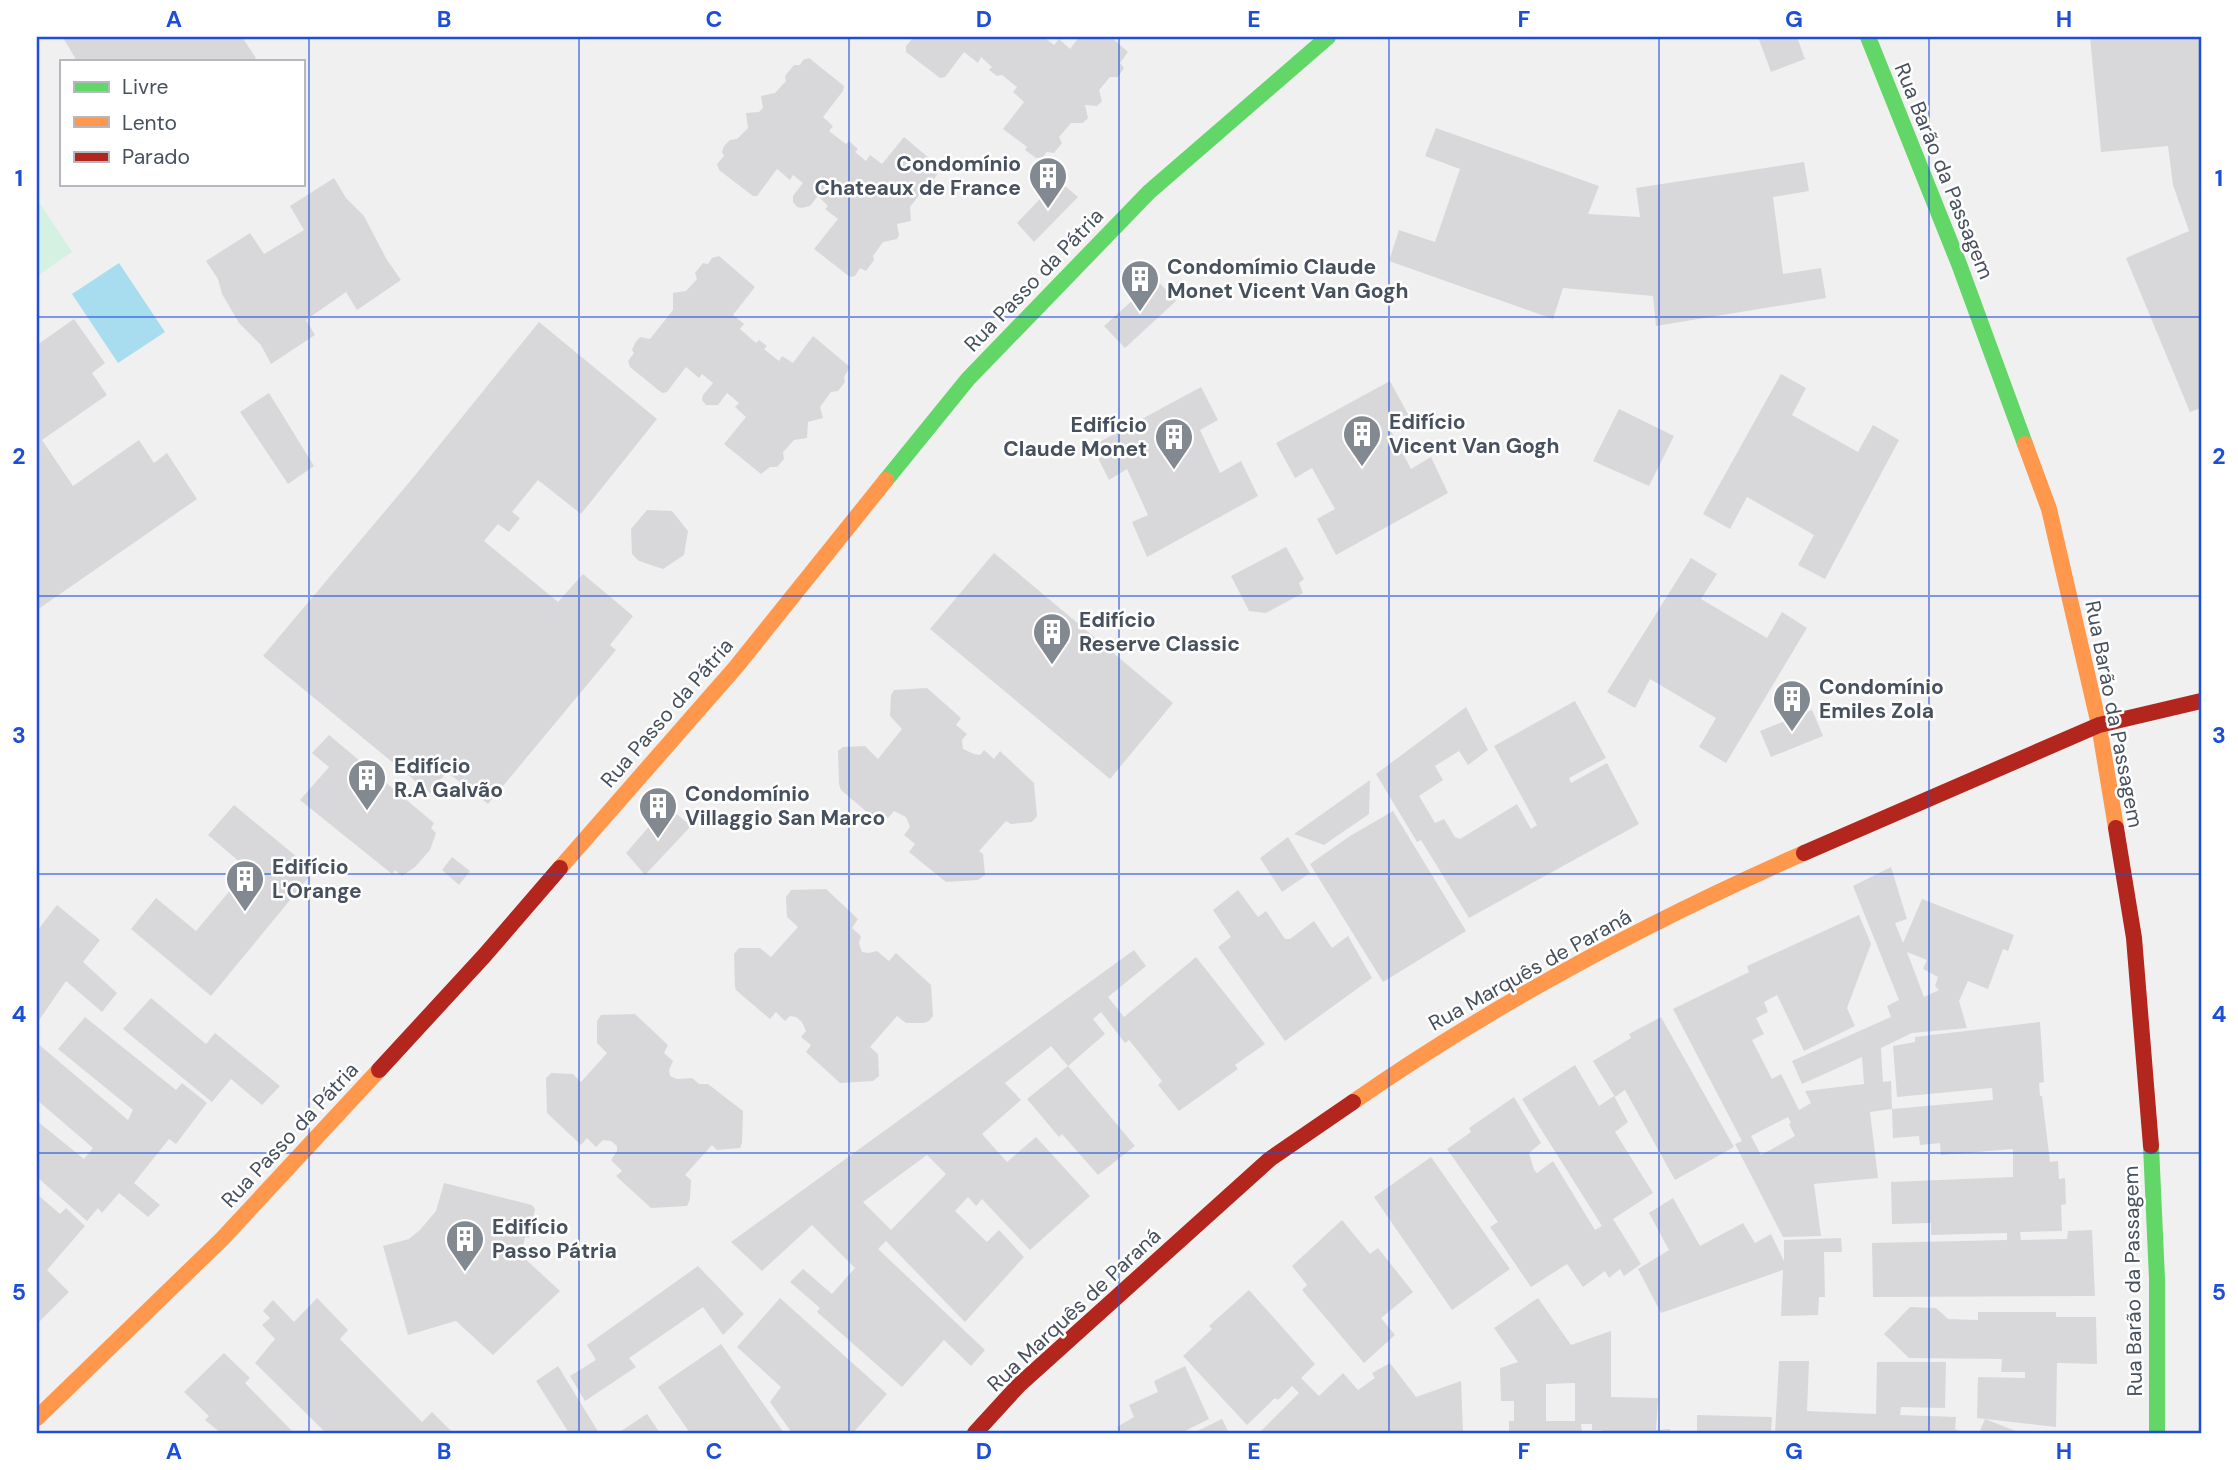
<svg xmlns="http://www.w3.org/2000/svg" width="2238" height="1470" viewBox="0 0 2238 1470" font-family="'DM Sans',sans-serif">
<style>
.green{fill:#d4f1e1}
.water{fill:#a8dcef}
.building{fill:#d8d8da;fill-rule:evenodd}
.lines{fill:none;stroke-linecap:round;stroke-linejoin:round}
.fast{stroke:#63d668;stroke-width:16}
.slow{stroke:#ff974d;stroke-width:16}
.jam{stroke:#b3261e;stroke-width:16}
.grid{fill:none;stroke:#1d4ed8;stroke-width:2;stroke-opacity:0.55}
.labels{text-anchor:middle;stroke-width:5;stroke-linejoin:round;paint-order:stroke}
.poi-label{font-size:21px;font-weight:bold;fill:#47515e;stroke:#fff;text-anchor:start}
.street-label{font-size:21px;fill:#47515e;stroke:#fff}
.neatline{fill:none;stroke:#1d4ed8;stroke-width:2.5}
.grid-label{font-size:23px;text-anchor:middle;font-weight:bold;fill:#1d4ed8}
</style>
<rect width="100%" height="100%" fill="#f1f0f0"/>
<path class="green" d="M37 199 72 252 37 276Z"/>
<path class="water" d="M119 263 165 332 118 363 72 294Z"/>
<path class="building" d="M65 37H242L256 58 251 61H77L63 38Z
M910 37H1044L1054 45 1059 39 1070 49 1079 37H1111L1128 52 1120 63 1124 68 1118 77H1110L1099 90 1102 101 1097 106 1085 105 1088 118 1083 123H1071L1059 137 1062 143 1054 153 1047 152 1042 158H1036L1025 150 1027 147 1003 129 1024 102 1013 92 1017 87 1002 75 997 76 989 70 992 67 981 57 978 63 964 52 945 77 940 78 906 52V46L912 39Z
M1758 37H1797L1805 59 1771 72Z
M2090 37H2201V408L2190 412 2126 258 2189 231 2173 185 2168 146 2101 152Z
M809 58 844 86 843 91 823 117 833 126 829 131 846 144 849 141 858 149 855 152 866 161 870 155 882 164 904 137 941 168 933 181 937 183 930 193 920 194 910 207 911 221 897 224 899 235 897 239 883 242 873 256 874 260 866 271 860 268 855 276 850 277 814 249 838 219 825 209 828 206 818 196 810 206 802 208 797 207 793 202V196L803 183 793 175 790 180 777 169 757 196H753L719 170 717 164 724 156 722 152 724 146 730 140 737 139 748 128 746 113 759 112 763 108 761 96 775 93 786 81 785 76 794 65H800L803 60Z
M1436 128 1599 186 1588 214 1640 217 1636 188 1804 162 1809 191 1773 197 1783 274 1821 268 1826 298 1656 326 1653 296 1563 288 1553 319 1389 261 1399 230 1435 242 1460 169 1425 156Z
M334 178 346 198 364 216 387 260 401 280 357 310 346 292 306 320 315 335 271 364 261 345 239 323 222 294 218 279 206 261 250 233 264 254 304 230 290 206Z
M1058 180 1078 197 1034 242 1017 223Z
M719 256 755 287 733 315 744 324 740 329 756 343 759 340 767 346 764 349 779 361 782 356 793 363 813 336 850 367 844 377 845 382 838 391 831 392 820 407 823 418 808 422 807 438 794 440 783 452 784 459 777 467H770L761 474 724 444 746 417 735 407 739 403 727 393 718 405H706L702 400 703 395 713 383 702 374 699 378 686 367 667 392 662 393 630 367 628 361 634 353 632 350 635 343 640 337 650 339 673 310V293L686 291 697 279 695 273 703 263 708 264 712 258Z
M1156 279 1176 301 1125 348 1104 326Z
M74 319 105 363 92 373 107 395 42 440 73 486 139 440 154 463 167 453 197 499 37 610V345Z
M539 322 657 419 581 514 538 480 512 512 520 518 509 532 498 524 484 541 558 602 583 574 633 616 610 645 616 650 488 804 447 772 430 793 263 656 412 479Z
M1781 374 1806 388 1792 415 1858 452 1873 425 1899 440 1825 579 1798 565 1814 535 1747 497 1730 529 1703 514Z
M1390 381 1410 418 1390 429 1411 469 1431 457 1448 493 1336 555 1317 519 1335 509 1312 468 1295 478 1276 443Z
M1201 387 1218 420 1200 430 1220 473 1241 461 1258 496 1147 557 1132 522 1148 515 1127 469 1109 480 1092 446Z
M269 393 314 466 288 484 240 412Z
M1619 409 1674 436 1649 486 1593 461Z
M647 510 672 511 688 531 684 555 663 569 639 561 632 554 631 529Z
M1286 547 1304 579 1299 583 1303 593 1266 613 1249 611 1231 576Z
M994 553 1173 703 1110 779 930 629Z
M1691 558 1717 574 1701 599 1767 638 1782 612 1807 628 1726 763 1699 747 1716 718 1650 679 1635 708 1607 692Z
M927 688 961 718 956 725 967 734 962 740 963 749 974 754 980 755 984 750 994 759 1000 751 1034 783 1037 816 1032 822 1011 824 1006 821 979 851 983 854 985 875 978 880 946 882 909 852 915 844 904 835 910 827 906 817 894 811 888 818 880 811 874 818 841 790 839 784 838 751 843 747 865 746 878 759 902 729 890 716 891 695 894 690Z
M1575 701 1606 758 1569 778 1571 783 1607 763 1639 824 1469 918 1421 840 1417 842 1376 774 1466 707 1488 750 1468 765 1459 751 1435 766 1443 780 1419 796 1435 823 1444 819 1455 837 1460 839 1517 804 1531 829 1537 825 1494 746Z
M1812 710 1823 736 1771 757 1760 731Z
M329 735 434 823 431 828 436 833 430 850 415 867 402 876 395 870 392 874 300 800 329 767 312 753Z
M1370 780 1369 814 1324 845 1294 834Z
M234 805 314 871 211 996 131 929 156 898 196 931 248 869 208 835Z
M667 806 691 826 645 875 626 853Z
M1393 811 1466 931 1383 982 1310 864 1350 836Z
M1288 837 1310 873 1282 892 1260 858Z
M452 857 470 871 459 885 442 870Z
M1891 867 1907 919 1895 923 1903 943 1922 899 2014 935 2008 951 2003 949 1988 989 1968 981 1959 1001 1967 1028 1912 1033 1881 1048 1883 1082 1891 1081 1892 1109 1870 1112 1878 1178 1814 1184 1821 1236 1783 1237 1735 1144 1742 1141 1673 1009 1749 972 1747 966 1859 915 1871 944 1847 1008 1855 1026 1804 1051 1777 995 1764 1002 1768 1012 1756 1018 1764 1034 1752 1040 1772 1079 1781 1074 1799 1110 1811 1103 1805 1091 1864 1084 1862 1057 1802 1084 1792 1061 1891 1017 1887 1006 1899 1000 1853 886ZM1907 952 1927 960 1923 969 1938 977 1935 986 1939 990 1924 997ZM1788 1117 1791 1123 1789 1124 1795 1136 1761 1155 1751 1136Z
M826 889 858 919 852 928 861 936 859 943 862 952 868 953 877 951 889 961 896 953 931 985 933 1016 929 1021 924 1023H906L897 1016 870 1047 878 1054 879 1076 873 1081 840 1083 806 1052 811 1045 801 1037 806 1031 802 1022 796 1017 790 1016 785 1021 776 1012 770 1019 736 990 735 987 734 954 739 948H760L771 957 798 927 787 917 786 897 791 890Z
M1238 890 1258 917 1266 911 1285 939H1290L1314 921 1332 948 1348 936 1372 978 1285 1041 1218 947 1231 937 1213 910Z
M57 905 100 940 83 962 117 993 102 1012 66 981 37 1023V931Z
M1134 950 1146 966 1108 997 1124 1017 1196 957 1265 1044 1235 1065 1238 1069 1179 1111 1158 1085 1162 1081 1129 1040 1125 1043 1101 1012 1093 1019 1105 1034 1068 1066 1135 1146 1098 1175 1062 1134 1059 1137 1027 1099 1068 1066 1051 1046 1005 1083 1021 1100 982 1134 1007 1162 1036 1137 1090 1196 1030 1250 982 1199 976 1206 968 1197 955 1211 987 1242 999 1230 1024 1257 965 1322 886 1241 878 1249 985 1350 971 1366 944 1340 902 1387 817 1312 820 1308 790 1282 803 1269 832 1294 855 1268 812 1225 762 1271 731 1242ZM927 1155 946 1174 891 1230 863 1202Z
M151 998 206 1044 215 1033 280 1086 262 1105 231 1079 212 1102 123 1029Z
M635 1014 668 1045 664 1053 673 1061 669 1070 670 1076 677 1079 692 1078 699 1084H708L743 1111 742 1143 740 1148 717 1150 712 1145 685 1175 691 1180 690 1199 687 1206 651 1208 616 1176 622 1171 611 1160 617 1151V1146L611 1141 603 1140 596 1147 587 1138 581 1145 547 1113 546 1078 551 1073 573 1074 581 1082 607 1053 597 1043V1021L601 1015Z
M85 1017 176 1090 182 1083 207 1103 176 1144 169 1139 134 1183 160 1205 148 1217 119 1193 102 1213 98 1208 87 1221 37 1177V1121L84 1159 93 1148 37 1100V1043L128 1120 133 1110 58 1049Z
M1661 1017 1734 1147 1675 1180 1625 1090 1615 1097 1593 1061 1631 1038 1629 1034Z
M2040 1022 2044 1082 2039 1083 2040 1096H2042L2050 1162 2058 1161 2059 1179 2065 1178 2066 1204 2061 1205 2062 1231 2020 1232 2021 1240 2067 1239 2068 1231 2092 1230 2095 1296 1873 1297 1872 1243 2007 1240V1233L1931 1235V1223L1892 1224 1891 1182 2013 1177V1149L1941 1155 1940 1143 1920 1145 1919 1136 1893 1138 1892 1109 1993 1100 1992 1088 1897 1097 1893 1046 1915 1042V1037Z
M1575 1065 1599 1106 1614 1096 1628 1122 1615 1132 1653 1193 1613 1219 1641 1264 1624 1276 1620 1269 1609 1278 1605 1271 1583 1287 1567 1264 1531 1287 1490 1227 1498 1222 1447 1149 1471 1132 1469 1128 1514 1097 1541 1143 1529 1153 1534 1170 1537 1173 1553 1161 1595 1230 1602 1226 1522 1099Z
M1431 1157 1510 1269 1452 1310 1374 1197Z
M444 1183 532 1205 535 1209 529 1238 525 1237 521 1255 560 1291 493 1355 456 1321 408 1335 383 1246 409 1239 420 1230 436 1211Z
M37 1194 60 1214 66 1208 85 1226 47 1270 69 1292 37 1324Z
M1673 1198 1700 1246 1743 1223 1755 1243 1771 1234 1784 1261V1240L1841 1238 1842 1252H1824L1825 1297H1819L1818 1315 1781 1316 1783 1270 1661 1313 1638 1269 1669 1250 1649 1213Z
M1342 1220 1370 1254 1378 1248 1413 1292 1381 1318 1395 1335 1364 1363 1302 1290 1307 1285 1292 1266Z
M698 1266 744 1314 723 1335 703 1307 629 1358 636 1367 585 1401 570 1376 596 1360 587 1345Z
M1249 1290 1315 1364 1301 1378 1319 1396 1343 1373 1358 1390 1375 1378 1372 1373 1390 1363 1416 1397 1461 1381 1463 1433H1259L1299 1393 1292 1386 1278 1400 1275 1398 1247 1425 1183 1356 1212 1329 1209 1326Z
M317 1298 348 1330 340 1339 422 1422 432 1412 453 1433H326L255 1363 275 1339 262 1325 270 1318 263 1311 273 1300 294 1322Z
M780 1298 887 1394 853 1433H792L770 1402 781 1387 737 1347Z
M1538 1298 1571 1345 1611 1331V1397L1658 1398 1656 1430 1670 1429V1433H1602V1430H1592V1424H1581L1582 1433H1509V1421H1514V1401H1501L1500 1368 1518 1362 1494 1328ZM1575 1383V1421H1546V1384Z
M1910 1307 1936 1308 1948 1319 1978 1320V1312H2056V1317H2096L2097 1364 2057 1363 2056 1427 1977 1418 1978 1377 2025 1378V1372H2001L2002 1359 1909 1358 1884 1334Z
M721 1344 784 1433H690L658 1387Z
M224 1353 250 1378 245 1383 294 1433H221L205 1420 209 1416 184 1392Z
M1779 1361H1809L1807 1411 1876 1414 1877 1362H1946L1945 1408 1901 1407 1900 1415 1956 1417 1955 1429 1965 1433H1775Z
M558 1366 599 1433H569L536 1381Z
M1185 1366 1209 1419 1181 1433H1120L1117 1427 1134 1417 1129 1405 1158 1392 1154 1381Z
M647 1414 660 1433H618Z
M1697 1415 1772 1417 1771 1433H1697Z
M1222 1419 1229 1433H1193Z
M1985 1419 2021 1433H1979Z"/>
<g class="lines">
<path class="fast" d="M1868 37 1959 264 2025 444
M886 480 968 379 1149 192 1328 37
M2151 1146 2157 1279V1433"/>
<path class="slow" d="M2025 444 2049 509 2099 725 2116 828
M560 868 736 667 886 480
M1353 1102C1494 1004 1647 922 1804 853
M37 1418 222 1239 379 1070"/>
<path class="jam" d="M2116 828 2134 938 2151 1146
M1804 853 2099 725 2201 701
M379 1070 484 956 560 868
M975 1433 1019 1385 1270 1159 1353 1102"/>
</g>
<path class="grid" d="M309 37V1433M579 37V1433M849 37V1433M1119 37V1433M1389 37V1433M1659 37V1433M1929 37V1433M37 317H2201M37 596H2201M37 874H2201M37 1153H2201"/>
<defs>
<symbol id="building-pin" viewBox="-11 -11 22 30"><path d="M0 17L-7.5 6A9.5 9.5 0 1 1 7.5 6Z" fill="#828991" stroke="#fff"/><path d="M-4-6H4V6H1V3H-1V6H-4ZM-2.5-4.3h1.7v1.8h-1.7ZM.8-4.3h1.7v1.8H.8ZM-2.5-1h1.7V.8h-1.7ZM.8-1h1.7V.8H.8Z" fill="#fff"/></symbol>
</defs>
<g fill-rule="evenodd">
<use href="#building-pin" x="1026" y="154" width="44" height="60"/>
<use href="#building-pin" x="1118" y="257" width="44" height="60"/>
<use href="#building-pin" x="1340" y="412" width="44" height="60"/>
<use href="#building-pin" x="1152" y="415" width="44" height="60"/>
<use href="#building-pin" x="1030" y="610" width="44" height="60"/>
<use href="#building-pin" x="1770" y="677" width="44" height="60"/>
<use href="#building-pin" x="345" y="756" width="44" height="60"/>
<use href="#building-pin" x="636" y="784" width="44" height="60"/>
<use href="#building-pin" x="223" y="857" width="44" height="60"/>
<use href="#building-pin" x="443" y="1217" width="44" height="60"/>
</g>
<g class="labels">
<g class="poi-label">
<text x="1021" y="171" text-anchor="end">Condomínio<tspan x="1021" dy="24">Chateaux de France</tspan></text>
<text x="1167" y="274">Condomímio Claude<tspan x="1167" dy="24">Monet Vicent Van Gogh</tspan></text>
<text x="1389" y="429">Edifício<tspan x="1389" dy="24">Vicent Van Gogh</tspan></text>
<text x="1147" y="432" text-anchor="end">Edifício<tspan x="1147" dy="24">Claude Monet</tspan></text>
<text x="1079" y="627">Edifício<tspan x="1079" dy="24">Reserve Classic</tspan></text>
<text x="1819" y="694">Condomínio<tspan x="1819" dy="24">Emiles Zola</tspan></text>
<text x="394" y="773">Edifício<tspan x="394" dy="24">R.A Galvão</tspan></text>
<text x="685" y="801">Condomínio<tspan x="685" dy="24">Villaggio San Marco</tspan></text>
<text x="272" y="874">Edifício<tspan x="272" dy="24">L'Orange</tspan></text>
<text x="492" y="1234">Edifício<tspan x="492" dy="24">Passo Pátria</tspan></text>
</g>
<g class="street-label">
<text transform="translate(1944 171) rotate(68)" y="7">Rua Barão da Passagem</text>
<text transform="translate(1034 280) rotate(-46)" y="7">Rua Passo da Pátria</text>
<text transform="translate(667 713) rotate(-49)" y="7">Rua Passo da Pátria</text>
<text transform="translate(2114 714) rotate(79)" y="7">Rua Barão da Passagem</text>
<text transform="translate(1530 970) rotate(-29)" y="7">Rua Marquês de Paraná</text>
<text transform="translate(290 1135) rotate(-47)" y="7">Rua Passo da Pátria</text>
<text transform="translate(2133 1281) rotate(-91)" y="7">Rua Barão da Passagem</text>
<text transform="translate(1074 1310) rotate(-43)" y="7">Rua Marquês de Paraná</text>
</g>
</g>
<rect width="2238" height="1470" fill="none" stroke="#ffffff" stroke-width="77"/>
<rect x="60" y="60" width="245" height="126" fill="#ffffff" stroke="#b5b9bf" stroke-width="2"/>
<rect x="74" y="82" width="35" height="10" fill="#63d668" stroke="#b5b9bf" stroke-width="2"/>
<text x="122" y="94" font-size="21" fill="#47515e">Livre</text>
<rect x="74" y="117" width="35" height="10" fill="#ff974d" stroke="#b5b9bf" stroke-width="2"/>
<text x="122" y="130" font-size="21" fill="#47515e">Lento</text>
<rect x="74" y="152" width="35" height="10" fill="#b3261e" stroke="#b5b9bf" stroke-width="2"/>
<text x="122" y="164" font-size="21" fill="#47515e">Parado</text>
<rect x="38" y="38" width="2162" height="1394" class="neatline"/>
<g class="grid-label">
<text x="174" y="27">A</text>
<text x="444" y="27">B</text>
<text x="714" y="27">C</text>
<text x="984" y="27">D</text>
<text x="1254" y="27">E</text>
<text x="1524" y="27">F</text>
<text x="1794" y="27">G</text>
<text x="2064" y="27">H</text>
<text x="19" y="186">1</text>
<text x="2219" y="186">1</text>
<text x="19" y="464">2</text>
<text x="2219" y="464">2</text>
<text x="19" y="743">3</text>
<text x="2219" y="743">3</text>
<text x="19" y="1022">4</text>
<text x="2219" y="1022">4</text>
<text x="19" y="1300">5</text>
<text x="2219" y="1300">5</text>
<text x="174" y="1459">A</text>
<text x="444" y="1459">B</text>
<text x="714" y="1459">C</text>
<text x="984" y="1459">D</text>
<text x="1254" y="1459">E</text>
<text x="1524" y="1459">F</text>
<text x="1794" y="1459">G</text>
<text x="2064" y="1459">H</text>
</g>
</svg>
